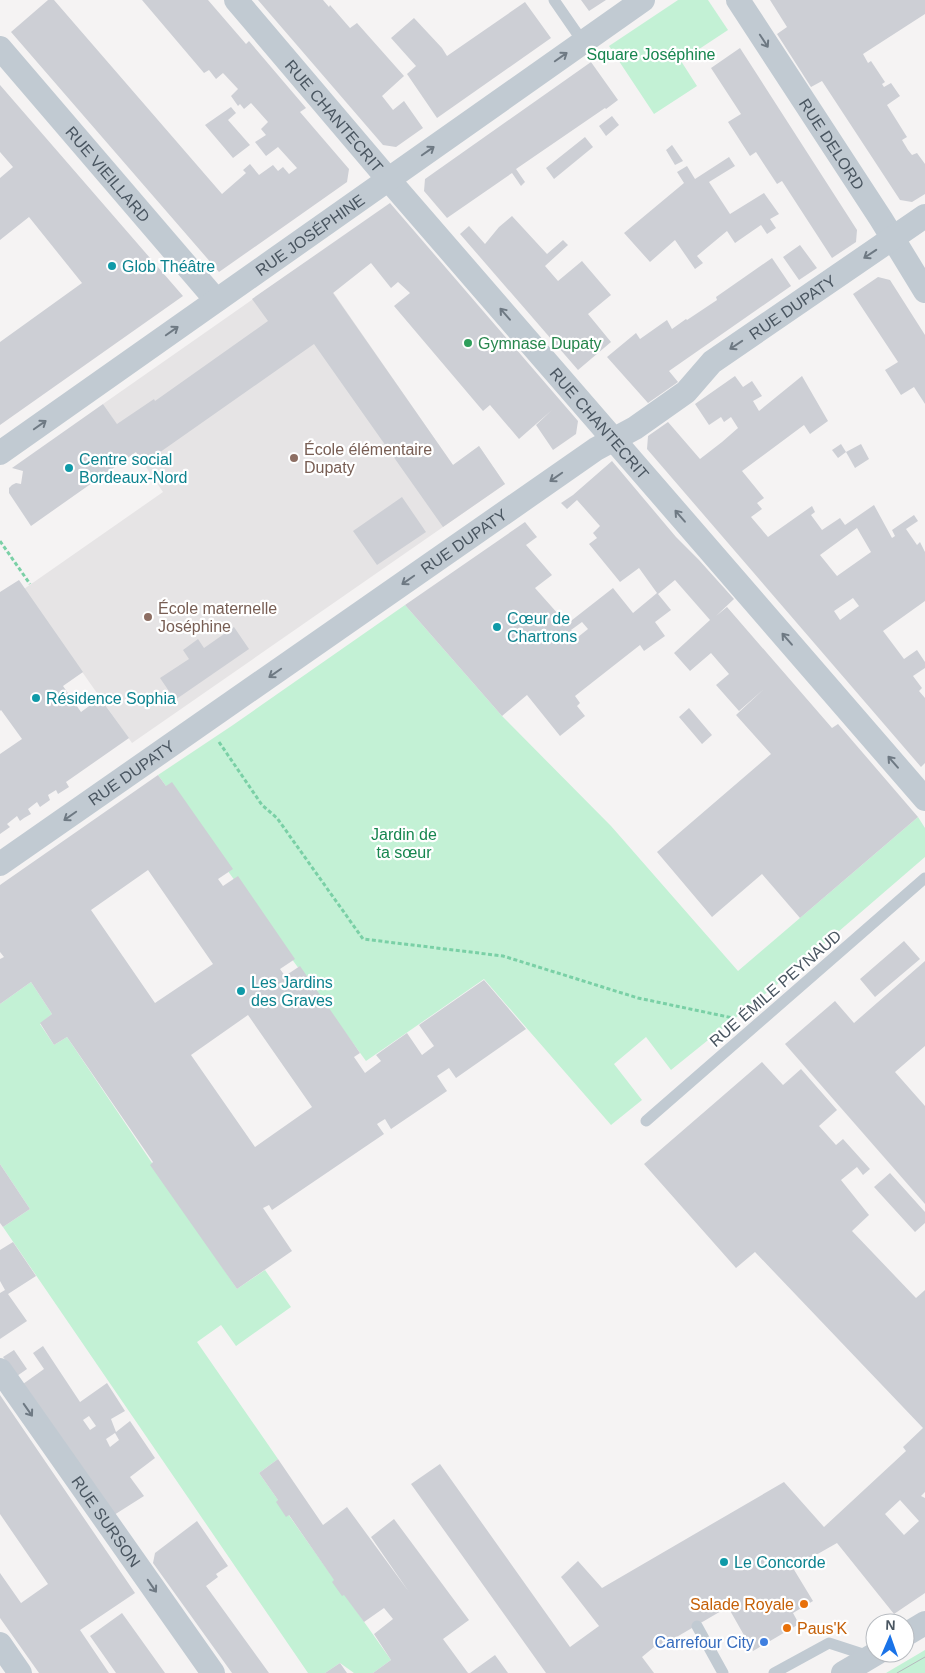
<svg xmlns="http://www.w3.org/2000/svg" width="925" height="1673" viewBox="0 0 925 1673" font-family="Helvetica,sans-serif">
<style>
.education{fill:#e6e4e5}
.green{fill:#c3f1d5}
.building{fill:#cdcfd5;fill-rule:evenodd}
.lines{fill:none;stroke-linecap:round;stroke-linejoin:round}
.path{stroke:#7ad0a6;stroke-width:3;stroke-dasharray:4 2.5;stroke-linecap:butt}
.lane{stroke:#c1cad2;stroke-width:11}
.street{stroke:#c1cad2;stroke-width:24}
.tram{stroke:#b5b8bd;stroke-width:1}
.oneway{stroke:#6e7983}
.culture-dot{fill:#0f9aa8;stroke:#fff;stroke-width:2}
.leisure-dot{fill:#2e9e5b;stroke:#fff;stroke-width:2}
.education-dot{fill:#8d6e63;stroke:#fff;stroke-width:2}
.food-dot{fill:#e8710a;stroke:#fff;stroke-width:2}
.shop-dot{fill:#3f7fe0;stroke:#fff;stroke-width:2}
.labels{text-anchor:middle;stroke-width:4.5;stroke-linejoin:round;paint-order:stroke}
.park-label{font-size:16px;fill:#17864f;stroke:#fff}
.street-label{font-size:16px;fill:#4a5661;stroke:#fff}
.culture-label{font-size:16px;fill:#0d838f;stroke:#fff;text-anchor:start}
.leisure-label{font-size:16px;fill:#27864d;stroke:#fff;text-anchor:start}
.education-label{font-size:16px;fill:#785e54;stroke:#fff;text-anchor:start}
.food-label{font-size:16px;fill:#c56008;stroke:#fff;text-anchor:end}
.shop-label{font-size:16px;fill:#366cbe;stroke:#fff;text-anchor:end}
</style>
<rect width="100%" height="100%" fill="#f5f3f3"/>
<path class="education" d="M306 262 326 282 453 465 479 446 505 484 132 743 24 589 163 492 103 404Z"/>
<path class="green" d="M678 0H708L728 30 681 61 697 86 654 114 609 46Z
M405 605 502 716 611 826 738 971 918 817 925 828V857L780 982 671 1070 646 1037 614 1064 642 1100 611 1125 484 979 366 1061 158 775 233 725Z
M31 982 52 1014 40 1024 54 1045 67 1037 237 1289 265 1270 291 1307 236 1346 221 1325 197 1342 278 1459 259 1473 391 1660 373 1673H354L340 1663 325 1673H308L3 1227 30 1209 0 1164V1004Z
M925 1650V1673H886Z"/>
<path class="building" d="M48 0H54L222 194 246 173 243 170 250 164 259 175 273 165 278 171 283 167 289 174 297 168 278 147 266 156 255 142 266 135 261 129 268 122 251 103 244 109 240 104 238 106 231 96 238 89 223 73 216 79 209 70 204 73 142 0H208L246 44 249 41 306 108 300 112 349 169 347 182 219 272 11 32Z
M258 0H323L329 7 330 5 350 28 357 23 404 76 382 96 393 110 404 101 423 128 396 147 383 145Z
M581 0H606L589 11Z
M770 0H925V14L863 54 868 63 871 61 885 82 882 84 884 87 891 83 900 96 887 105 907 137 902 140 908 150 912 155 917 153 925 164V194L912 202 900 200 822 81 811 87 777 34 787 27Z
M525 2 551 38 437 118 407 74 416 66 391 38 414 18 442 48 447 56Z
M740 48 857 230 856 242 832 258 782 181 777 184 756 152 750 156 728 122 741 114 711 68Z
M591 62 618 100 606 109 605 108 516 169 525 182 521 186 512 173 447 218 424 191 425 179Z
M0 85 183 296 0 425V342L82 283 29 217 0 240V178L13 167 0 152Z
M231 107 236 113 228 120 250 145 233 158 205 125Z
M612 116 619 125 606 136 599 126Z
M585 137 593 147 554 179 546 168Z
M672 145 683 161 675 165 666 150Z
M729 157 735 166 709 182 730 214 764 193 779 214 770 219 776 228 767 234 761 225 735 243 727 231 697 256 703 263 695 269 675 240 650 262 624 233 684 183 677 172 687 166 695 179Z
M390 203 578 421 576 434 553 450 536 425 552 410 519 439 490 405 483 411 394 306 410 293 398 282 391 288 371 263 333 293 453 465 479 446 505 484 443 527 314 344 156 455 144 463 136 452 31 526 9 493V488L12 485 16 483 21 484 23 471 12 468 103 404 117 424 154 399 155 401 268 321 252 299Z
M512 216 547 254 563 240 568 245 545 266 558 281 582 261 611 295 588 314 611 342 578 370 460 234 469 226 485 244 499 227Z
M800 245 817 268 799 280 783 257Z
M772 258 791 286 669 371 678 382 648 403 607 357 636 333 640 339 667 320 672 329 686 319 687 320 717 300 716 297Z
M878 277 890 280 925 335V404L914 387 901 395 885 370 898 362 853 294Z
M735 376 743 387 752 381 762 396 753 401 759 411 802 376 828 421 810 434 804 425 742 471 764 498 757 503 762 509 751 517 768 537 812 506 815 512 811 515 822 530 840 518 845 525 874 505 892 538 895 536 892 530 914 515 918 521 906 529 917 545 920 542 925 552V601L883 631 904 659 917 650 925 662V668L913 676 922 688 919 691 925 698V763L921 767 647 449 648 436 668 422 700 459 722 442 738 428 731 417 724 422 721 417 709 425 695 404ZM857 528 871 552 837 576 820 555ZM853 598 859 606 840 620 834 611Z
M841 444 846 452 838 458 832 450Z
M861 444 869 459 855 468 846 452Z
M612 461 676 537 699 560 734 599 716 616 727 607 832 728 838 724 918 817 800 918 762 874 712 917 657 852 771 754 736 715 765 688 739 711 716 685 729 674 711 653 690 671 674 653 710 620 675 580 658 594 671 610 655 622 665 636 644 651 640 645 575 696 580 703 577 706 585 716 560 736 527 695 502 716 405 605 525 522 537 537 526 545 552 575 535 588 567 624 613 588 633 613 657 593 639 568 620 582 589 544 597 538 593 533 600 526 577 500 567 509 561 503 573 495ZM582 622 588 629 578 637 571 630Z
M402 497 426 532 377 565 353 531Z
M19 580 83 672 63 686 81 712 100 698 129 738 66 782 69 787 58 794 56 790 48 795 50 800 40 807 37 802 28 809 31 814 24 818 20 821 17 816 7 824 10 827 0 834V754L22 739 1 710 0 711V592Z
M234 627 249 649 175 700 160 678 189 659 183 650 198 639 204 648Z
M689 708 712 735 702 744 679 717Z
M158 775 166 786 172 782 233 869 218 879 223 886 238 876 295 959 280 969 285 976 300 966 360 1053 354 1057 365 1073 381 1061 376 1055 407 1033 422 1055 434 1046 419 1025 484 980 526 1029 456 1078 449 1068 437 1076 447 1091 391 1129 385 1119 377 1124 384 1134 272 1210 269 1205 263 1208 292 1251 237 1289 150 1165 153 1162 67 1037 54 1045 40 1023 52 1014 31 982 0 1004V959L4 957 0 952V885ZM148 870 213 964 155 1003 91 910ZM248 1015 312 1107 255 1147 191 1055Z
M904 941 920 959 875 997 860 979Z
M925 961V1046L895 1072 925 1106V1204L785 1044 835 1001 854 1023Z
M762 1062 783 1085 801 1069 837 1110 819 1126 836 1145 843 1139 870 1169 863 1175 857 1167 841 1180 869 1215 852 1231 916 1298 925 1290V1492L921 1496 925 1498V1593L894 1614 837 1543 793 1568 813 1601 793 1613 799 1624 753 1651 728 1607 656 1649 654 1647 642 1657 654 1673H546L411 1484 440 1464 570 1647 599 1626 561 1577 578 1561 602 1588 784 1482 824 1527 906 1451 903 1447 923 1428 755 1252 736 1268 644 1164ZM900 1500 919 1521 904 1535 885 1514Z
M0 1164 30 1209 3 1227 0 1223Z
M890 1173 925 1212V1223L915 1232 874 1187Z
M13 1242 36 1276 8 1294 27 1321 0 1339V1293L5 1290 0 1281V1250Z
M43 1346 80 1402 107 1383 125 1411 111 1419 116 1432 130 1421 155 1458 130 1477 144 1496 114 1515 23 1384 44 1369 33 1353ZM89 1416 96 1426 90 1430 83 1420ZM115 1433 119 1440 110 1447 106 1439Z
M14 1350 27 1369 17 1376 3 1357Z
M0 1395 135 1593 80 1630 109 1673H39L0 1618V1573L21 1603 48 1584 0 1514Z
M278 1459 323 1525 347 1507 409 1592 371 1537 394 1519 469 1620 443 1639 468 1673H373L391 1660 374 1634 393 1619 384 1608 364 1622 344 1595 342 1596 332 1582 334 1580 289 1515 286 1517 276 1502 278 1500 259 1473Z
M197 1521 228 1566 216 1574 218 1577 206 1586 269 1673H232L153 1563 155 1553Z
M122 1613 165 1673H116L90 1636Z
M495 1655 508 1673H470Z
M340 1663 347 1673H325Z"/>
<g class="lines">
<path class="path" d="M0 541 30 584
M219 742 262 805 277 818 363 939 503 956 638 998 733 1018"/>
<path class="lane" d="M554 0 583 42
M646 1121 925 878
M697 1626 723 1673
M774 1673 829 1643 869 1656"/>
<g class="street">
<path id="s1" d="M236 0 388 179 925 799"/>
<path id="s2" d="M738 0 881 219 925 291"/>
<path id="s3" d="M0 48 216 300"/>
<path id="s4" d="M0 453 643 0"/>
<path id="s5" d="M0 864 596 449 635 428 686 392 712 362 925 216"/>
<path id="s6" d="M0 1370 213 1673"/>
<path d="M905 1635 925 1623"/>
<path d="M0 1644 20 1673"/>
<path d="M843 1673 877 1653"/>
</g>
<path class="tram" d="M897 1673 925 1657"/>
</g>
<defs><path id="oneway-shaft" d="M-6 0H5M1.5-3L5.5 0L1.5 3" fill="none" stroke-width="1.6" stroke-linecap="round" stroke-linejoin="round" transform="scale(1.25)"/></defs>
<g class="oneway">
<use href="#oneway-shaft" transform="translate(764 41) rotate(57)"/>
<use href="#oneway-shaft" transform="translate(561 57) rotate(-35)"/>
<use href="#oneway-shaft" transform="translate(428 151) rotate(-35)"/>
<use href="#oneway-shaft" transform="translate(870 254) rotate(146)"/>
<use href="#oneway-shaft" transform="translate(505 314) rotate(-131)"/>
<use href="#oneway-shaft" transform="translate(172 331) rotate(-35)"/>
<use href="#oneway-shaft" transform="translate(736 345) rotate(146)"/>
<use href="#oneway-shaft" transform="translate(40 425) rotate(-35)"/>
<use href="#oneway-shaft" transform="translate(556 477) rotate(145)"/>
<use href="#oneway-shaft" transform="translate(680 516) rotate(-131)"/>
<use href="#oneway-shaft" transform="translate(408 580) rotate(145)"/>
<use href="#oneway-shaft" transform="translate(787 639) rotate(-131)"/>
<use href="#oneway-shaft" transform="translate(275 673) rotate(145)"/>
<use href="#oneway-shaft" transform="translate(893 762) rotate(-131)"/>
<use href="#oneway-shaft" transform="translate(70 816) rotate(145)"/>
<use href="#oneway-shaft" transform="translate(28 1410) rotate(55)"/>
<use href="#oneway-shaft" transform="translate(152 1586) rotate(55)"/>
</g>
<g class="culture-dot">
<circle cx="112" cy="266" r="5"/>
<circle cx="69" cy="468" r="5"/>
<circle cx="497" cy="627" r="5"/>
<circle cx="36" cy="698" r="5"/>
<circle cx="241" cy="991" r="5"/>
<circle cx="724" cy="1562" r="5"/>
</g>
<circle class="leisure-dot" cx="468" cy="343" r="5"/>
<g class="education-dot">
<circle cx="294" cy="458" r="5"/>
<circle cx="148" cy="617" r="5"/>
</g>
<g class="food-dot">
<circle cx="804" cy="1604" r="5"/>
<circle cx="787" cy="1628" r="5"/>
</g>
<circle class="shop-dot" cx="764" cy="1642" r="5"/>
<g class="labels">
<g class="park-label">
<text x="651" y="60">Square Joséphine</text>
<text x="404" y="840">Jardin de<tspan x="404" dy="18">ta sœur</tspan></text>
</g>
<g class="street-label">
<text dy="6" stroke="none"><textPath href="#s1" startOffset="152">RUE CHANTECRIT</textPath></text>
<text dy="6" stroke="none"><textPath href="#s2" startOffset="172">RUE DELORD</textPath></text>
<text dy="6" stroke="none"><textPath href="#s3" startOffset="166">RUE VIEILLARD</textPath></text>
<text dy="6" stroke="none"><textPath href="#s4" startOffset="379">RUE JOSÉPHINE</textPath></text>
<text dy="6" stroke="none"><textPath href="#s5" startOffset="970">RUE DUPATY</textPath></text>
<text dy="6" stroke="none"><textPath href="#s1" startOffset="558">RUE CHANTECRIT</textPath></text>
<text dy="6" stroke="none"><textPath href="#s5" startOffset="565">RUE DUPATY</textPath></text>
<text dy="6" stroke="none"><textPath href="#s5" startOffset="160">RUE DUPATY</textPath></text>
<text transform="translate(775 988) rotate(-41)" y="6">RUE ÉMILE PEYNAUD</text>
<text dy="6" stroke="none"><textPath href="#s6" startOffset="185">RUE SURSON</textPath></text>
</g>
<g class="culture-label">
<text x="122" y="272">Glob Théâtre</text>
<text x="79" y="465">Centre social<tspan x="79" dy="18">Bordeaux-Nord</tspan></text>
<text x="507" y="624">Cœur de<tspan x="507" dy="18">Chartrons</tspan></text>
<text x="46" y="704">Résidence Sophia</text>
<text x="251" y="988">Les Jardins<tspan x="251" dy="18">des Graves</tspan></text>
<text x="734" y="1568">Le Concorde</text>
</g>
<g class="leisure-label">
<text x="478" y="349">Gymnase Dupaty</text>
</g>
<g class="education-label">
<text x="304" y="455">École élémentaire<tspan x="304" dy="18">Dupaty</tspan></text>
<text x="158" y="614">École maternelle<tspan x="158" dy="18">Joséphine</tspan></text>
</g>
<g class="food-label">
<text x="794" y="1610">Salade Royale</text>
<text x="797" y="1634" text-anchor="start">Paus'K</text>
</g>
<g class="shop-label">
<text x="754" y="1648">Carrefour City</text>
</g>
</g>
<g transform="translate(890 1638) rotate(2)"><circle r="24" fill="#ffffff" stroke="#b7bbc0"/>
<path d="M0-4L9 19L0 12L-9 19Z" fill="#1a73e8"/>
<text y="-8" font-size="14" font-weight="bold" text-anchor="middle" fill="#4a5661">N</text>
</g>
</svg>
